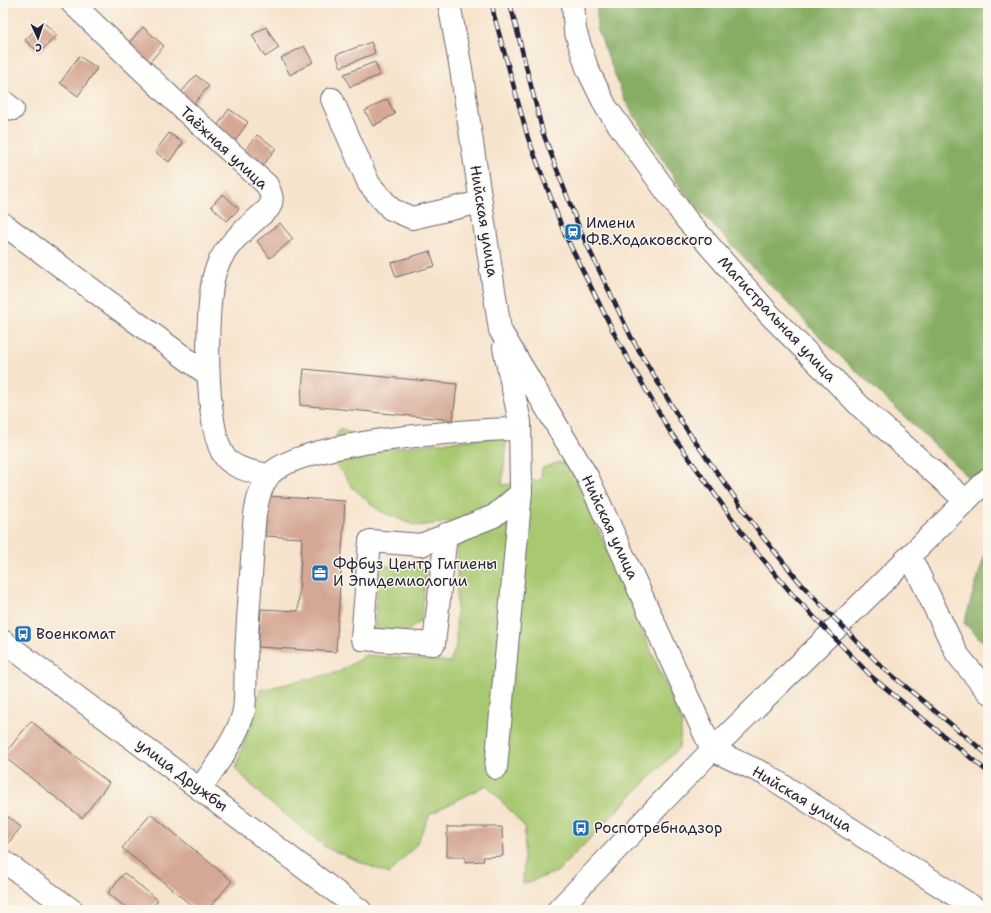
<svg xmlns="http://www.w3.org/2000/svg" width="991" height="913" viewBox="0 0 991 913" font-family="'Shantell Sans',sans-serif">
<style>
.green{fill:#a8c971;stroke:#657656}
.forest{fill:#86ad63;stroke:#54684f}
.building{fill:#d5a895}
.lines{fill:none;stroke-linecap:round;stroke-linejoin:round}
.minor-casing{stroke:#6c666e;stroke-width:24}
.minor{stroke:#fff;stroke-width:22}
.rail-casing{stroke:#22223b;stroke-width:4.5}
.rail{stroke:#fbf7ec;stroke-width:3;stroke-dasharray:9;stroke-linecap:butt}
.labels{text-anchor:middle;stroke-width:3;stroke-linejoin:round;paint-order:stroke}
.street-label{font-size:15px;fill:#22223b;stroke:#fbf7ec}
.poi-label{font-size:15px;fill:#22223b;stroke:#fbf7ec;text-anchor:start}
</style>
<rect width="100%" height="100%" fill="#fbf7ec"/>
<filter id="ink" filterUnits="userSpaceOnUse"><feTurbulence type="fractalNoise" baseFrequency=".025" numOctaves="2"/><feDisplacementMap in="SourceGraphic" scale="8" xChannelSelector="R" yChannelSelector="G"/><feConvolveMatrix kernelMatrix="1 2 1 2 8 2 1 2 1" color-interpolation-filters="sRGB"/></filter>
<filter id="wash" filterUnits="userSpaceOnUse"><feTurbulence type="fractalNoise" baseFrequency=".012" numOctaves="4" result="noise"/><feDisplacementMap in="SourceGraphic" scale="16" xChannelSelector="R" yChannelSelector="G"/><feGaussianBlur stdDeviation="0.9" result="paint"/><feColorMatrix in="noise" values="0 0 0 0 0 0 0 0 0 0 0 0 0 0 0 0 0 1.4 0 .05"/><feComposite in="paint" operator="in"/></filter>
<g filter="url(#wash)">
<rect width="100%" height="100%" fill="#f6e3cc"/>
<path class="green" d="M340 428 380 449 507 436 502 485 541 480 542 468 560 462 573 472 682 722 679 748 557 872 523 884 525 827 487 785 430 814 416 845 389 874 327 848 263 797 236 769 260 690 339 672 366 655 450 662 456 646 458 521 415 526 378 510 352 487 344 474 327 455Z
M379 565 426 569 421 621 405 633 374 631Z"/>
<path class="forest" d="M597 3H988V499L961 470 821 338 687 198 625 101 597 28Z
M988 544V647L964 623Z"/>
<g id="blocks">
<path class="building" d="M43 22 57 35 39 53 25 40Z
M143 27 164 46 146 66 125 47Z
M266 27 279 48 265 57 252 35Z
M371 42 375 53 341 67 336 55Z
M304 46 313 62 290 75 281 58Z
M79 56 97 68 78 96 60 83Z
M375 62 380 75 350 87 344 74Z
M196 75 209 86 191 107 178 96Z
M387 99 395 114 373 126 365 111Z
M229 109 248 122 233 144 214 131Z
M169 133 183 143 169 162 155 152Z
M257 135 276 148 260 170 241 157Z
M223 194 239 209 227 221 211 206Z
M280 223 293 239 270 258 257 241Z
M430 251 435 266 396 277 391 263Z
M304 369 457 384 453 420 300 405Z
M267 496 345 501 336 652 258 647 261 609 298 611 302 538 265 536Z
M31 721 109 783 82 818 3 756Z
M3 813 21 827 6 846 3 844Z
M151 814 232 881 208 910H197L122 848Z
M447 827H502L503 856 483 857 484 861 465 862V857H447Z
M124 873 158 900 152 908 155 910H129L108 893Z"/>
</g>
</g>
<g filter="url(#ink)">
<use href="#blocks" fill-opacity="0" stroke="#6c666e" stroke-width="1"/>
<g class="lines">
<defs>
<path id="minor" d="M72 3 183 109 267 185C271 194 274 199 269 208 249 226 224 244 215 272 205 305 204 430 225 457 234 469 254 472 268 475
M449 3 461 69 500 330 588 478 712 750 765 774 978 910
M573 3 575 30 587 68 606 107 686 219 769 314 861 407 966 501
M332 99 369 184 391 209 412 218 481 202
M3 101 13 109
M3 224 207 374
M446 534 434 644 362 639 370 541 421 545 494 516 521 493
M910 556 957 654 988 692
M3 641 360 910
M496 768 521 491 520 422 504 348
M200 789C217 763 236 741 244 711 246 694 245 677 246 659 247 626 250 593 252 560 254 534 252 499 268 477 293 441 474 429 520 429
M3 861 72 910
M558 910 712 750 988 479"/>
</defs>
<use href="#minor" class="minor-casing"/>
<use href="#minor" class="minor"/>
<defs>
<path id="rail" d="M492 3 494 15 528 138 565 235 619 343 669 430 751 545 792 594 872 677 988 772
M510 3 543 133 580 230 631 337 682 423 762 536 802 585 882 667 988 755"/>
</defs>
<use href="#rail" class="rail-casing"/>
<use href="#rail" class="rail"/>
</g>
</g>
<defs>
<symbol id="station-square" viewBox="-11 -11 22 22"><rect x="-9" y="-9" width="18" height="18" rx="4" fill="#1f6fb2" stroke="#fbf7ec"/><path d="M-3-6H3Q5-6 5-4V2Q5 4 3 4L4.5 6H3L1.5 4h-3L-3 6H-4.5L-3 4Q-5 4-5 2V-4Q-5-6-3-6ZM-3.5-4v3h7v-3ZM-3.5 1v1.5H-2V1ZM2 1v1.5H3.5V1Z" fill="#fff"/></symbol>
<symbol id="office-square" viewBox="-11 -11 22 22"><rect x="-9" y="-9" width="18" height="18" rx="4" fill="#1f6fb2" stroke="#fbf7ec"/><path d="M-6-3h4V-5.5h4V-3h4V5H-6ZM-1-4.5V-3h2v-1.5ZM-6 0V1H6V0Z" fill="#fff"/></symbol>
<symbol id="bus-square" viewBox="-11 -11 22 22"><rect x="-9" y="-9" width="18" height="18" rx="4" fill="#1f6fb2" stroke="#fbf7ec"/><path d="M-5-6H5V4H4V6H2V4H-2V6H-4V4H-5ZM-3.5-4V0h7V-4ZM-3.5 1.2v1.5H-2V1.2ZM2 1.2v1.5H3.5V1.2Z" fill="#fff"/></symbol>
</defs>
<g fill-rule="evenodd">
<use href="#station-square" x="563" y="222" width="20" height="20"/>
<use href="#office-square" x="310" y="563" width="20" height="20"/>
<use href="#bus-square" x="13" y="624" width="20" height="20"/>
<use href="#bus-square" x="571" y="818" width="20" height="20"/>
</g>
<g class="labels">
<g class="street-label">
<text transform="translate(224 148) rotate(43)" y="5">Таёжная улица</text>
<text transform="translate(484 221) rotate(81)" y="5">Нийская улица</text>
<text transform="translate(777 319) rotate(47)" y="5">Магистральная улица</text>
<text transform="translate(610 527) rotate(65)" y="5">Нийская улица</text>
<text transform="translate(182 775) rotate(37)" y="5">улица Дружбы</text>
<text transform="translate(802 799) rotate(31)" y="5">Нийская улица</text>
</g>
<g class="poi-label">
<text x="586" y="228">Имени<tspan x="586" dy="17">Ф.В.Ходаковского</tspan></text>
<text x="333" y="569">Ффбуз Центр Гигиены<tspan x="333" dy="17">И Эпидемиологии</tspan></text>
<text x="36" y="639">Военкомат</text>
<text x="594" y="833">Роспотребнадзор</text>
</g>
</g>
<rect width="991" height="913" fill="none" stroke="#fbf7ec" stroke-width="16"/>
<g transform="translate(38 38) rotate(177)" stroke="#fbf7ec" stroke-width="3" paint-order="stroke">
<path d="M0-3L7 15L0 10L-7 15Z" fill="#22223b"/>
<text y="-6" font-size="11" font-weight="bold" text-anchor="middle" fill="#22223b">С</text>
</g>
</svg>
